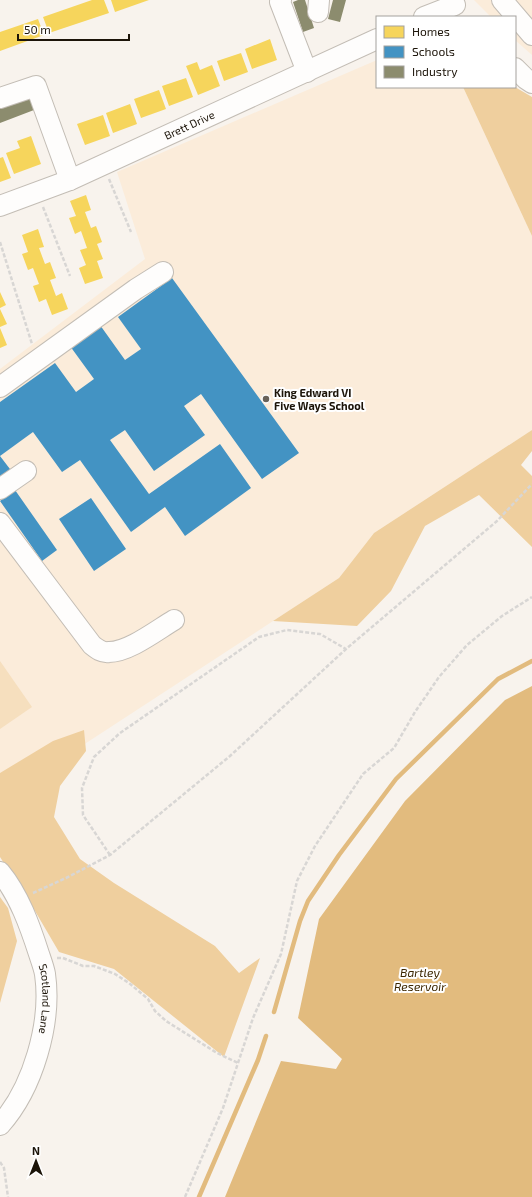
<svg xmlns="http://www.w3.org/2000/svg" width="532" height="1197" viewBox="0 0 532 1197" font-family="'Exo 2',sans-serif">
<style>
.built{fill:#fbecda}
.green{fill:#f6dfbe}
.forest{fill:#efcf9e}
.water{fill:#e2bb7e}
.homes{fill:#f6d55c}
.schools{fill:#4393c3}
.industry{fill:#8c8c6e}
.lines{fill:none;stroke-linecap:round;stroke-linejoin:round}
.stream{stroke:#e2bb7e;stroke-width:4.5}
.minor-casing{stroke:#c3bdb5;stroke-width:22}
.path{stroke:#d8d6d4;stroke-width:2.5;stroke-dasharray:4 2;stroke-linecap:butt}
.minor{stroke:#fefdfc;stroke-width:20}
.poi-dot{fill:#696259;stroke:#fff;stroke-width:1.5}
.labels{text-anchor:middle;stroke-width:4;stroke-linejoin:round;paint-order:stroke}
.street-label{font-size:11px;fill:#1c1409;stroke:#fff}
.poi-label{font-size:11px;font-weight:bold;fill:#1c1409;stroke:#fff;text-anchor:start}
.water-label{font-size:12px;font-style:italic;fill:#3b2600;stroke:#fff}
</style>
<rect width="100%" height="100%" fill="#f8f3ed"/>
<path class="built" d="M474 0H532V55L515 40V17H491Z
M377 60V87H463L532 236V430L374 533 339 578 5 796 0 793V369L145 259 117 172Z"/>
<path class="green" d="M0 661 32 707 0 729Z"/>
<path class="forest" d="M463 87H515L532 97V236Z
M532 430V451L521 465 532 476V547L479 495 425 526 391 591 357 626 273 621 339 578 374 533Z
M84 730 86 751 60 786 54 817 80 859 114 883 215 946 239 973 260 958 224 1057 114 969 59 952 35 911 0 857V773L53 741Z
M0 897 8 908 17 941 0 1003Z"/>
<path class="water" d="M532 686V1197H225L281 1061 336 1069 342 1059 298 1018 319 919 405 801 505 700Z"/>
<path class="homes" d="M92 0H104L109 13 49 33 43 17Z
M111 0H149L115 12Z
M38 19 44 35 0 51V32Z
M270 39 277 60 252 69 245 49Z
M241 53 248 72 224 81 217 61Z
M197 62 200 70 212 65 220 86 198 95 186 66Z
M186 78 193 97 169 106 162 86Z
M159 90 166 109 141 118 134 99Z
M130 104 137 124 113 133 106 113Z
M103 115 110 136 85 145 77 124Z
M31 136 41 164 14 174 6 153 20 148 17 141Z
M3 157 11 178 0 182V158Z
M86 195 91 210 85 212 91 228 96 226 102 242 97 244 103 259 97 261 103 278 85 284 79 268 86 265 80 250 87 248 81 231 75 234 69 218 76 216 70 201Z
M38 229 44 247 39 248 45 264 50 262 56 278 50 280 56 296 62 293 68 309 52 315 46 299 39 302 33 286 39 284 33 268 28 270 22 254 28 252 22 235Z
M0 292 6 305 0 308Z
M0 309 7 324 0 327Z
M0 328 7 345 0 348Z"/>
<path class="schools" d="M172 278 299 453 262 479 201 394 184 406 205 435 154 471 125 430 110 440 149 494 220 444 251 488 185 536 165 507 131 532 80 460 62 472 33 432 0 456 13 473 0 482V402L55 363 76 392 94 379 70 346 100 325 125 360 141 349 118 317Z
M15 490 57 550 42 561 0 501Z
M91 498 126 549 94 571 59 519Z"/>
<path class="industry" d="M298 0H305L314 28 303 32 293 2Z
M333 0H346L340 22 328 19Z
M29 96 34 110 0 123V107Z"/>
<g class="lines">
<path class="stream" d="M274 1012 300 921 308 901 339 855 396 779 498 679 532 661
M199 1197 258 1060 266 1036"/>
<defs>
<g id="minor">
<path d="M281 0 280 2 307 72"/>
<path d="M502 0 532 35"/>
<path d="M318 12 319 0"/>
<path d="M424 17 455 5"/>
<path d="M515 68 526 79 532 83"/>
<path d="M0 98 36 86 70 180"/>
<path id="s1" d="M0 206 70 180 377 39"/>
<path d="M0 387 136 289 163 272"/>
<path d="M0 489 26 471"/>
<path d="M0 523 92 645C97 649 102 653 109 652 129 652 157 630 174 620"/>
<path id="s2" d="M0 872C19 895 30 926 39 954 41 960 44 968 45 974 52 1023 33 1088 0 1125"/>
</g>
</defs>
<use href="#minor" class="minor-casing"/>
<path class="path" d="M109 179 131 232
M43 207 70 276
M0 242 32 344
M110 855 83 815 82 788 94 757 120 733 259 637 287 630 320 634 346 649
M33 893 68 877 110 855 230 756 346 649 497 521 532 484
M57 958H63L83 966H94L115 974 129 983 148 999 155 1011 166 1021 217 1053 238 1063
M0 1162 4 1168 8 1197
M185 1197 223 1108 253 1018 281 954 297 881 315 846 363 774 394 748 415 712 439 677 467 645 502 616 532 597"/>
<use href="#minor" class="minor"/>
</g>
<circle class="poi-dot" cx="266" cy="399" r="4"/>
<g class="labels">
<g class="street-label">
<text dy="4" stroke="none"><textPath href="#s1" startOffset="206">Brett Drive</textPath></text>
<text dy="4" stroke="none"><textPath href="#s2" startOffset="137">Scotland Lane</textPath></text>
</g>
<g class="poi-label">
<text x="274" y="397">King Edward VI<tspan x="274" dy="13">Five Ways School</tspan></text>
</g>
<g class="water-label">
<text x="420" y="977">Bartley<tspan x="420" dy="14">Reservoir</tspan></text>
</g>
</g>
<rect x="376" y="16" width="140" height="72" fill="#ffffff" stroke="#a4a19d"/>
<rect x="384" y="26" width="20" height="12" fill="#f6d55c" stroke="#a4a19d"/>
<text x="412" y="36" font-size="12" fill="#1c1409">Homes</text>
<rect x="384" y="46" width="20" height="12" fill="#4393c3" stroke="#a4a19d"/>
<text x="412" y="56" font-size="12" fill="#1c1409">Schools</text>
<rect x="384" y="66" width="20" height="12" fill="#8c8c6e" stroke="#a4a19d"/>
<text x="412" y="76" font-size="12" fill="#1c1409">Industry</text>
<g transform="translate(36 1161)" stroke="#ffffff" stroke-width="3" paint-order="stroke">
<path d="M0-3L7 15L0 10L-7 15Z" fill="#1c1409"/>
<text y="-6" font-size="11" font-weight="bold" text-anchor="middle" fill="#1c1409">N</text>
</g>
<path d="M18 34v6h111v-6" fill="none" stroke="#1c1409" stroke-width="2"/>
<text x="24" y="34" font-size="12" fill="#1c1409" stroke="#ffffff" stroke-width="3" paint-order="stroke">50 m</text>
</svg>
